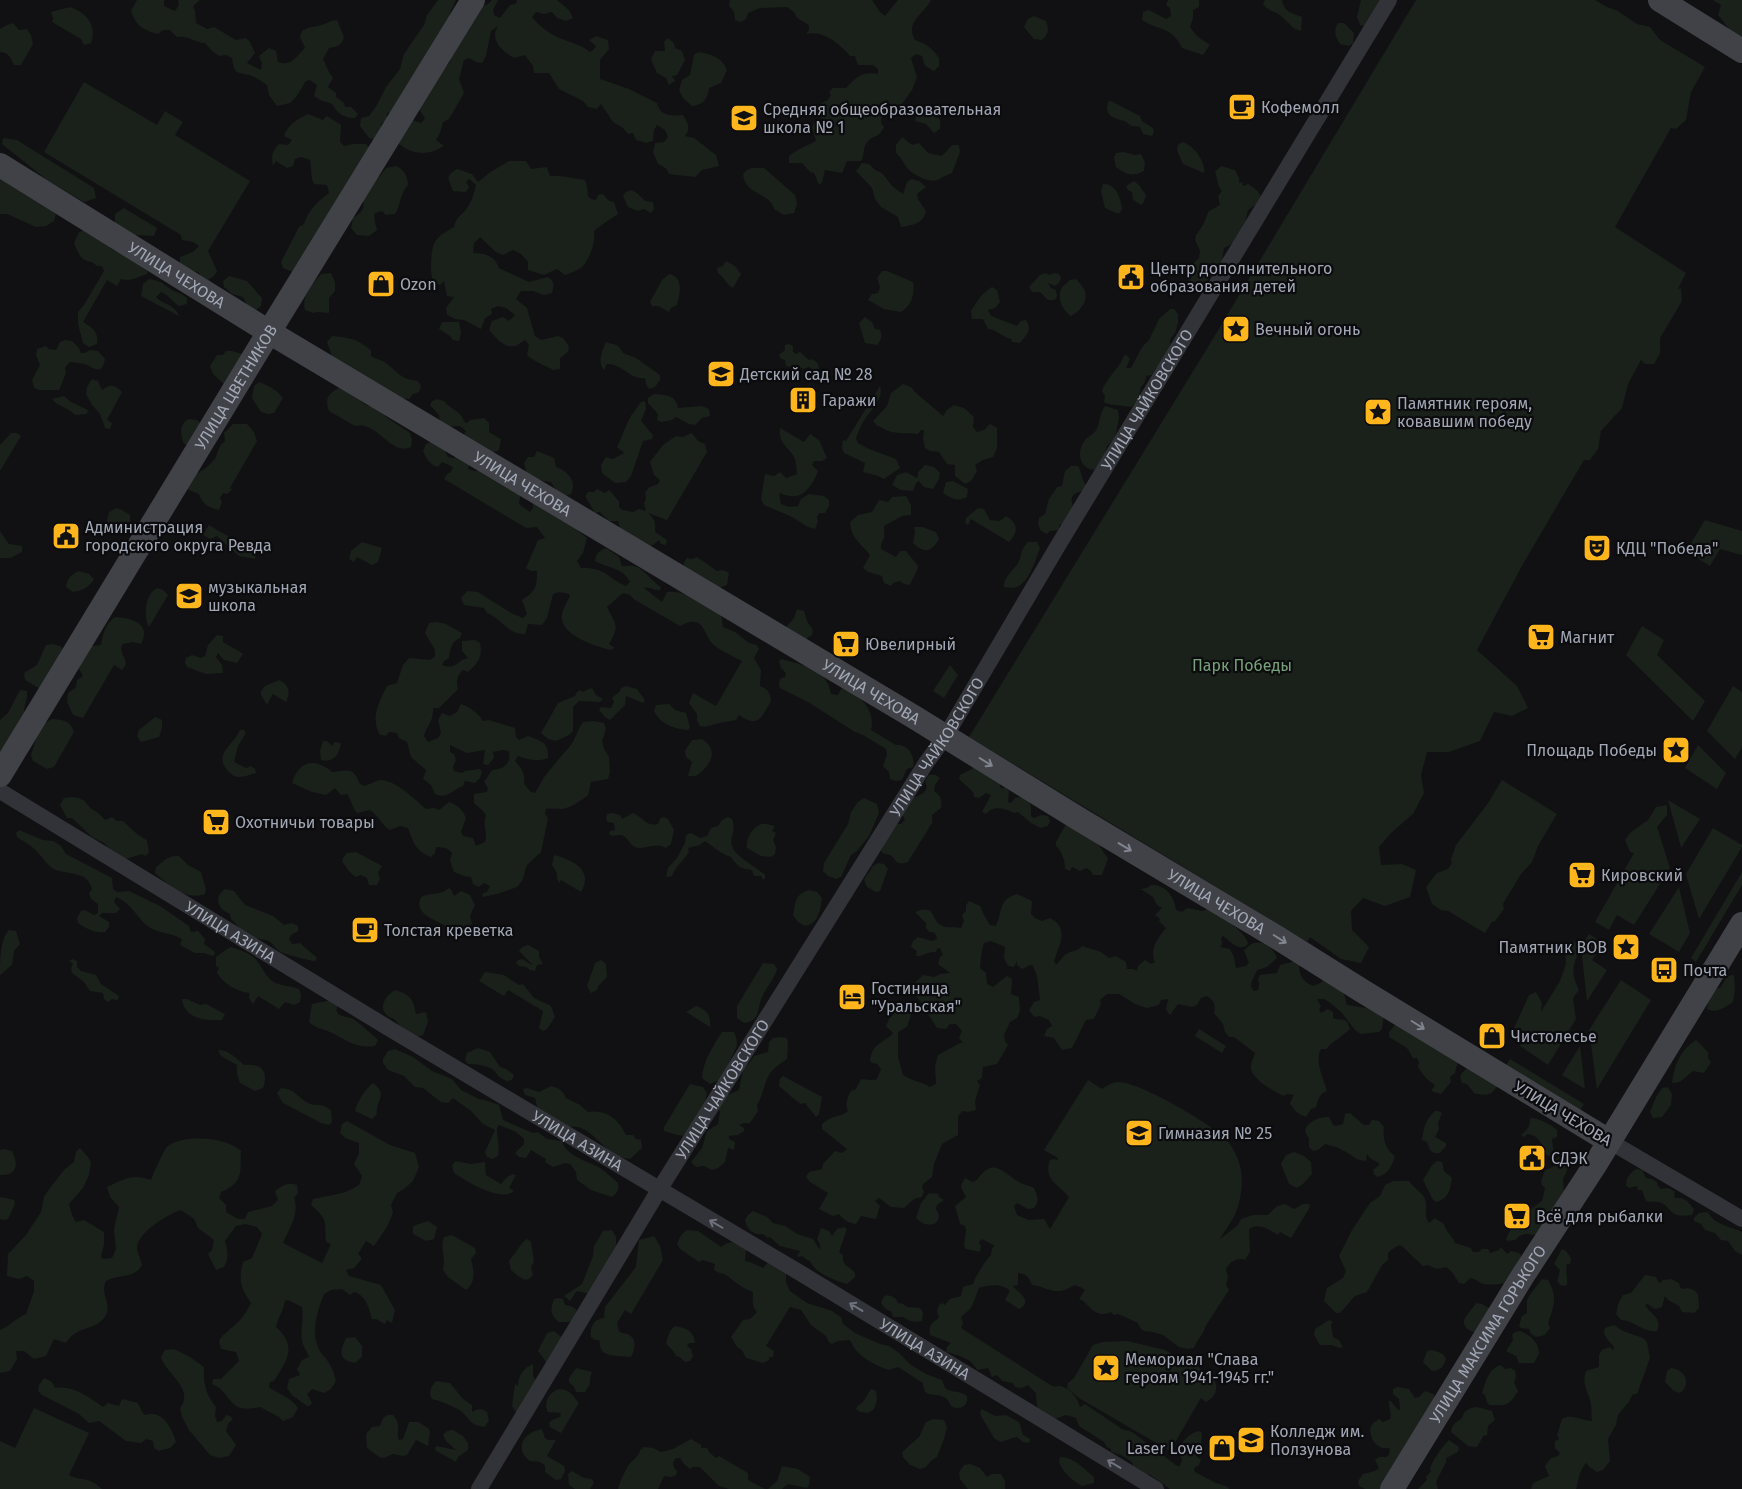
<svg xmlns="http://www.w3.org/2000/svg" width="1742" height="1489" viewBox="0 0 1742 1489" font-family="'Fira Sans',sans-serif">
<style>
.green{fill:#19211a}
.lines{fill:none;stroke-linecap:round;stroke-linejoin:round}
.street{stroke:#323338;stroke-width:16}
.secondary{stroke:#404248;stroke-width:24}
.oneway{stroke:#7f848f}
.oneway2{stroke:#6f737d}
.labels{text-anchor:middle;stroke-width:4.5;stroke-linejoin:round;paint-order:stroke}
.poi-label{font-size:16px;fill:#a1a7b5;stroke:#0c0c0e;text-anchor:start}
.street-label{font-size:16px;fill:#a1a7b5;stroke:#0c0c0e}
.park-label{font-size:16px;fill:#77a17a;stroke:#0c0c0e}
</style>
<rect width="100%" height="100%" fill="#111113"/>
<path class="green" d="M137 0H164V6L175 11 179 5 178 0H200L193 6 195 11 196 23 207 29 214 27 236 40 246 38 250 42 255 53 247 63 261 70 262 63 259 56 269 48 276 51 278 62C292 67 296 56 305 48L300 37 302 31C312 25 312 28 321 25 327 24 330 20 337 20L344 37C342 45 337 47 329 48L323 59 329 72 333 78 328 87 336 93V97L344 103 345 107H351L358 114 355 118C345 119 337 113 332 104L320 100 314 96 317 85 310 80 306 81 296 97 290 103 277 106 269 95 267 85C261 81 256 77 249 75 236 72 234 74 232 58L226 55 219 56 211 50 205 43C195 43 189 35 177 37L170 30H163L158 34C144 31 135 25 131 11Z
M438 0H456L450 13 449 21 410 94 399 98 393 112 387 113V120L381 124 382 134 380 138 370 139 360 126 361 118 369 116 377 105 386 87 400 69 404 54 424 25 427 15Z
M492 0H498L493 10 494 15 500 18 510 5 516 4 517 0H557L569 10 573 18 566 21 557 18 552 12 544 14 536 12 532 17C540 27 552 36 565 40 574 44 582 45 590 52L593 50 596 46 589 40 596 36 608 40 609 49 600 60V79L629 89 657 103C660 116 671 116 683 115 688 123 691 128 685 136L694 138 716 155 719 166 702 170 695 177 669 174C667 168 663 166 658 164L653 152 655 143 664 142 668 137 665 130 657 125 654 130 653 141 646 143 636 140 633 133 628 134 623 128 613 122 601 104 597 109 588 107 583 101 559 89 549 73H534L533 66 525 55 514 58C505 53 495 45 495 34 495 31 497 29 498 26L491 31 486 56 482 63 476 62 469 58 464 60 459 79 464 93 449 119 443 122 440 133 436 140 444 146C428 156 414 155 399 144V139L412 120 421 123 425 118 420 111V99L450 62 455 43 479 7 488 4Z
M730 0H872L880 12 885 16 898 0H931C923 15 905 22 915 40 927 44 932 48 939 58V66L934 71 925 66 922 56 916 54 911 58 917 77 912 90 898 110 888 112 882 115 881 123 884 127C878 139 875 134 868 141 862 147 865 155 861 161H847L842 173 825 170 822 182 819 185 814 173 810 172 802 163H789V156C798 149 806 146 816 141L812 127 816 120 822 121 819 109 821 103 828 100 831 95 829 92 833 88H846C856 77 863 71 878 74V69L873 65H858L855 56H850C839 43 823 30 806 34L809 30V25L797 18 794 12 787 7 760 8 748 13 746 19 740 22 735 20 734 12 729 6Z
M1168 0H1199V7L1193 10V18L1190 27 1197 36 1210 45 1203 55 1182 48C1171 25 1160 32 1142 20L1143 12 1149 10 1166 19 1171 16 1170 8 1166 5Z
M1265 0H1282C1284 13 1293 13 1302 17L1301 31C1292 29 1288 22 1281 16 1274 10 1270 13 1263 4Z
M1361 0H1383L1364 26 1360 25 1357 17Z
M1416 0H1595L1607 7 1618 11 1637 24 1650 27 1660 40 1705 67 1691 92 1686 120 1676 129 1671 128 1615 227 1686 273 1678 289 1681 288 1682 301 1660 338V353L1654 364H1645L1641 360 1628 384 1622 408 1601 431 1598 449 1590 460H1584L1523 564 1477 650 1517 686 1528 708 1512 716 1494 712 1480 741 1449 752H1427L1421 775 1424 793 1413 814 1391 833 1379 847 1381 865 1402 864 1416 870 1410 897 1385 906 1363 898 1351 911 1352 930 1369 947 1361 963 1341 959 1310 937 1307 942 969 737 1214 337Z
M1713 0H1742V37L1730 30 1718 15 1721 5Z
M70 7C87 13 97 25 91 43L84 45 81 39 52 22 53 18 51 12Z
M1034 16 1046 21C1049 29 1049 34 1042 40L1034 39 1024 27 1028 19Z
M13 23 19 30 27 29 31 35 33 44 21 65H14C11 58 8 52 0 52V29L7 25Z
M1338 23H1344L1354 33 1353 43 1349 46 1340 44C1335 36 1333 32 1338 23Z
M668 38 674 43 675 48 682 51 685 60 677 75 672 76 675 81 669 85 666 78 657 73 651 59 655 51H665L664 42Z
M698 52C711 54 722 57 727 70L721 83 709 88C708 99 703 105 692 106L683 98 679 90 682 80 690 75 694 55Z
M84 82 157 125 165 111 183 122 175 135 250 181 208 251 217 271 214 276 208 280 202 277 198 272 180 268V257L193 252 199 246 193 242 182 240 181 235 44 152Z
M1111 101 1140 116 1142 121 1153 128 1154 133 1152 136 1143 134 1140 127C1137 126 1134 126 1132 126 1129 125 1127 122 1124 121 1114 118 1104 116 1108 102Z
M930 111 940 120V129L934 133 926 124 915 121 916 117Z
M308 114 323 120 327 116 341 125 340 142 344 146 353 144H366L374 153 295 273 283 268 281 262 299 227 304 224C308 210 318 201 329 193L327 185 314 184C310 177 312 168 310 160L301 157 295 159 293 166 287 168 276 161 273 166C271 157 272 151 279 144L288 145 292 140 284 136C287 125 298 119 308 114Z
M902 137 912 145 919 143 928 153 942 156 952 145H959L960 152 952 173C946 175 942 178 937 180 929 183 914 175 908 169 903 163 902 158 896 153V145Z
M3 138 17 140 94 188 96 198 84 202 47 180 2 144Z
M1182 142C1193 144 1206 162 1204 173L1183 164 1177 150 1178 145Z
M1124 152 1135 155 1141 154 1145 162 1144 171C1133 177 1126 175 1116 167L1114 158 1116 153Z
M509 161H526L531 169 547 167 550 176C559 175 576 179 585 180L587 186 588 196 591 199 596 200 598 195 603 194 609 201 614 202 618 214C612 218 598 227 594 231 596 242 590 258 583 266 579 270 571 273 565 275L557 269 544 275 528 270V262L521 254 513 250 503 255 496 252 480 237 474 243 473 253C485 253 495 256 499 268L529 282 548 277C555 282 554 285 552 293L544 295 533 291H521L516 299 527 308 535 336 541 340 558 336 563 338 569 346 568 352 560 358V369L553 370C545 365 534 362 527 355L529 345 525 340 516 346H507L499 341 489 330 492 321 503 317 509 321 515 315 506 308 498 306 491 309 492 314 485 318 481 329 464 320 455 319 447 315 446 308 454 297 447 296 444 281 440 285C436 284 433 282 432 277 430 270 431 247 435 242 439 235 447 231 454 227 457 215 461 217 467 208 471 203 475 191 476 185L469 179 466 182 469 187 466 192 453 191 448 178 451 173 457 169 472 174 478 182 489 173Z
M862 163 869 164 875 170 882 173 892 186 903 194 907 182 912 179 919 181 926 187 917 194 918 199 926 211C923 224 913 225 901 227L898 217 881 207 875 199 872 188 856 171Z
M0 165 56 214 54 221 46 226 36 227 7 214H0Z
M397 166C404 170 408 177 408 185 400 193 401 205 395 214L386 215 382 211 375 213C373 219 376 224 377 230L369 236 357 235 351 228 353 218C362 212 365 209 363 198L374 180 380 176 386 168Z
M1221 166 1235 170 1239 178V183L1242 182 1243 186 1248 184C1253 187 1266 195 1259 203 1256 205 1251 207 1248 210 1244 227 1242 241 1224 248L1222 261 1214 273 1200 288 1195 287 1190 283 1187 276 1190 266 1199 258 1200 251 1195 240 1196 235 1203 225 1209 211 1220 205 1218 196 1222 191 1219 187 1215 172Z
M752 168H764L795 195 797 204 794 213 784 215 774 209C769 191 745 196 743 174L747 170Z
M1134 181 1139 185 1146 195 1144 202 1141 205 1133 200 1132 192 1128 190 1126 186Z
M1103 184C1116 184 1120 196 1122 208L1120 213H1116L1105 208 1101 191Z
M632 190 638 194 645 201 653 202 654 209 651 213 644 209 638 211 628 207 623 196 626 192Z
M124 208 157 228 154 236 135 235 115 225V214Z
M88 229 113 250 128 255 148 266 147 274C137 277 131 282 121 279L117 286 107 280 83 322C92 327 99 332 97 344L89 347 83 343 78 324V312L84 305 104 271 102 266H97L92 262C80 261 78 252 74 243L79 232Z
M726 261 735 266 741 274 733 288C726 284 725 278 718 273L717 268 723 266Z
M882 271H887L913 282C915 294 912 305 901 312L884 309 868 300 872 294 878 293 880 287 877 278Z
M331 273 335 282V291L329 298V313L317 312 313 313 305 310C301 296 313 284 321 274Z
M1046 273 1049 275 1054 273 1059 274 1061 278 1059 283 1055 286 1048 283 1051 288 1056 290 1057 296 1055 300H1048L1040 292H1032L1029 287 1040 275Z
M669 274C684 277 680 293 677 305L671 308 669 312 658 306H652L650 302 662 280Z
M229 276 247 281 262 298 261 306 256 310 247 305 243 297 232 294 224 287 223 281Z
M149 279C162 281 163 284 172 290 178 293 181 293 187 298V304L179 306C171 301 169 295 161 292L156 297C163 305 175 304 179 316L141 296 143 284Z
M1076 279C1084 288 1089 293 1083 305 1079 310 1077 313 1071 316 1063 311 1057 299 1061 289 1063 286 1068 282 1070 280Z
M992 287 997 290 1000 302 995 308 988 310 991 316 1017 326 1021 321 1026 320C1033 330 1026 335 1020 343L1012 342 1011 339C1002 337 996 329 988 329L983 319H972L971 311C977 301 982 293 992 287Z
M1170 309H1174L1178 314V323L1175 333 1170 340V349L1162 367 1156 368 1152 375 1146 376 1145 382 1141 387 1138 401 1131 407C1122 405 1111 406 1104 402L1105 396 1102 391C1106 378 1119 369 1124 356L1126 355 1130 359 1126 368H1131L1142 347 1149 340 1159 319Z
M865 317 872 322 875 329 880 330C883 336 881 340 877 345L865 343 859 323Z
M442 322H459L461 333 459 341 453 340 450 336 439 329Z
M332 336C351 338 355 338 371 350V356C375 359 383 360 386 363 399 373 400 379 418 381L421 386 419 392 413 394 409 399 400 398 333 359 327 342Z
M65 340 72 341 79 348 81 353H85L90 350 98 351 105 359C102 374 97 370 87 365 83 363 75 363 70 362L65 367 66 373 59 390H39L34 388 32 380 40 365 36 355 37 349 46 346 49 349 56 350 60 342Z
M606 342C616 346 617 342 623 353L636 358 660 375V380L655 387 649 389 646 384 645 378C630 380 623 364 607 364L604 370C597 361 602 352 606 342Z
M789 344 793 346V352L796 354 800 352 809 360 812 359 818 363 819 369 816 372 809 367 803 369 797 365 791 367 786 366 785 360 781 359 779 355 785 350V345Z
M226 351H232L242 354 248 365 224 384 213 374 210 366 217 355H223Z
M92 379 98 381 102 390C110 383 116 385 122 392L107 420 112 423 110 429 105 428 100 414 92 405 86 394 87 387Z
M259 382C269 386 276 389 283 398L274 413 268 414 261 412 252 398 254 386Z
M903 384 911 387 915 392 943 416 947 410 954 405 964 408 974 417 973 427 977 432 984 430 990 424 997 428V448L993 457 983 460 975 465 977 471 971 481 965 484 955 476V465L947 464 939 452 930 451 925 448 923 438 924 430H921L918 434C910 433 901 434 892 432 886 431 883 427 877 426L873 421 887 406 891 393Z
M880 386C884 398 872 409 865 419 861 424 859 431 856 438L858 443 869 449 896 459 900 468 884 479 878 476 863 472 865 463 844 453 842 448 843 440 846 441Z
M341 387 366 405 377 408 386 417 410 433 412 440 411 447C391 457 377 420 355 426L329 411C324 397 329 393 341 387Z
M654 394C666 395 676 395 678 408L702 406 709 409 710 416 702 418 695 425 689 424 676 417 672 420 661 422 657 420 658 414 648 403V398Z
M64 396 71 402 88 410 87 414 75 415C68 407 58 407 52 399Z
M437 399 444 401C450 409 463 412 464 422L467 423 470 420 484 418 489 423V432L501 439 499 450C486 457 473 445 461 438L466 431 460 426 445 427 440 422 439 415 430 405 432 401Z
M645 401 646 409 641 421C646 426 648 430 653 435L652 439 643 441 631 476 626 482 615 483 602 473 601 465 606 457 613 459 624 453 617 447C621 439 623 432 627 424 630 416 636 409 641 402Z
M1105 406 1118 410 1119 418 1115 438 1107 446 1102 469C1097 469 1091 471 1086 467 1077 461 1079 446 1086 439 1090 435 1095 434 1097 428 1101 420 1099 413 1105 406Z
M188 419 197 420 202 424 193 446 184 444C180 434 179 425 188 419Z
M233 424H247L254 432 257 441 230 488 232 490 227 494 223 493 220 498 222 502 219 510C209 508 202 504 199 494L189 490 186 486 189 478C199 473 214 464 217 454 220 447 218 447 225 441L224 433Z
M780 428 804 442 810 434 819 440 827 458 822 461H814L812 465 818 471C815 480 806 496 795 496 789 497 783 494 779 493L781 504 789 507 798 506 801 499 809 494 824 496 829 500V506L825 513H819L817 517 818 521 815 529 808 527 792 517 764 505 761 499 765 474 774 476 780 472 786 478 797 474C796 468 797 463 794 457 787 444 779 446 780 428Z
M11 433H17L21 436 0 471V445Z
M692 433 698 441 705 444 707 452 667 520 648 513C655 519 656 523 655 532L667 540 666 545 661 544 659 540 653 545 648 546 620 528 618 521H609L600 512 595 513 585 496 588 492H594L597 489 605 493 609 490C614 494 615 498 619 501V507L623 510 633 512 639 509 646 511 644 503 646 499 645 492 650 487 658 484 660 480 654 475 650 462 663 445 676 436 682 437Z
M431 442 444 449 448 457 454 458 460 456 470 461 468 469 474 471 480 470 521 491 519 504 530 512 533 508V501L573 519 578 531 587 538 583 553 577 561 581 568C606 567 607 578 626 586L630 582C621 566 609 569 595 561 596 553 599 551 606 548L619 557 622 566C626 567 629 565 634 566 645 569 651 581 661 587L660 590C654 591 649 586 644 588L662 602 667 592C686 590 705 605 721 613L723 627 735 632 749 643 757 645 759 649 754 658 761 670 760 686C768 689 770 693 771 701 762 717 758 729 739 715L736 720C730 722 725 721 720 723 712 724 708 728 700 726L697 721V714L689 703 693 693 716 706 742 661C733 656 722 652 714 645 703 637 706 612 680 626L635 600 630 595 623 593 607 607C616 625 620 625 609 644L615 648 610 650C595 646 558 635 562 614 563 608 568 601 570 595 564 592 560 592 553 594L547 618 542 625 528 624 525 634C508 635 501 618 487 613L484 608 464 605 461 598 467 591 478 592 511 613 523 618 527 614 522 600C536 591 537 587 537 571H531L526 568 538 540 545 538 537 527 526 528 444 479 447 474 451 472 453 467 442 462 438 467C430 465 426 458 423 451L426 444Z
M537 451 554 458 556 467C568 471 577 481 571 494L565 496 558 494 551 482 530 479 521 474 526 471 524 463 528 457H534Z
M925 465 934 467 940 473 939 479 933 489 924 487 919 481 916 483 913 491 901 490 892 485 897 475 906 472 917 478 918 472Z
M1071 466H1078C1082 473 1081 479 1086 485L1084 491C1074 492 1069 496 1073 506L1067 523 1059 525V530L1050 531 1047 534 1041 531 1038 524 1039 518 1045 514 1049 499 1057 487 1062 486 1065 471Z
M953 481 968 489 967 497C957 502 953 499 943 493L946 482Z
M906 496 911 505V515L902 516 884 526V538L881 544V549L896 557 900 551H906L918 566C917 574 912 578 910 585L904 584 900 581 893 583 891 586 884 583 882 576 868 572 863 568 870 555C861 543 851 539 850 522L858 515 872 512 879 500 888 502 892 497Z
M116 508 122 510 130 515V524C124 528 119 530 111 528L107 521 109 512Z
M978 508 984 509 990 520 1000 521 1006 516C1018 523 1019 532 1009 542L971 519 968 525 965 522 966 518Z
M1705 520 1742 531V555L1720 549 1710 566 1686 551Z
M209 525C220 532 241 544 253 547L256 554 255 559 239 556 217 536 210 539 203 535Z
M914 527H922L936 532 939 539C932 552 924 554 913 543L915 533Z
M0 531 9 544 22 546V552L10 558H0Z
M362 542 382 548 378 562 372 565 357 557 354 562 349 559 351 551Z
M1028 542H1037L1040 548C1035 560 1029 586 1013 588 1010 588 1007 587 1004 587 1003 577 1013 571 1018 563 1023 555 1019 551 1028 542Z
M697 557 717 571 723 570 729 573 727 585 719 588 687 569 683 564 687 558 692 559Z
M79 571 89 574 94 579C89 588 83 590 73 592L66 587C67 579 71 574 79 571Z
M157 588 163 590 168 595 149 627C143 616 145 594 157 588Z
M797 609 804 611 807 621 813 630 812 635 805 640 785 628 794 618Z
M115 617C131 618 152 623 141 644L133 642 123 644 121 647C121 653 125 657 126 664L122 670 114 665 83 718 73 715 67 702 68 693 76 687 77 680 83 676 79 669 85 647 101 645C103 634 105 624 115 617Z
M437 622 446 624 462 633 460 638C451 642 450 649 449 658L444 661 442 665C457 670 455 661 468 658L462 651V641L475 640 480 643C483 657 478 663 468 672L463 670C457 676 456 680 458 689L439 708H433C434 722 427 725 424 736L428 742 438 738 441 733 438 720 442 713 450 716 457 712 461 704C471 708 477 712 483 721L489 720 515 728 516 737 519 740 528 736C541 741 549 742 548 758 537 762 529 760 518 756L515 761C522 769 525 773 524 784L531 792 535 793C539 787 541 781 545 776 553 766 562 755 570 746 575 740 578 729 583 722L594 721 604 723 606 729 602 741 604 749 609 757 610 772 608 779 591 782 588 795C582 800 571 808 562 809 557 809 552 808 546 809L545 814 548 818 541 852 527 865 522 881 517 887 497 894 482 897 483 893 487 892 490 886 484 883 479 887 473 884 471 877 464 876 454 872 450 861 452 853 446 848 436 847 435 853 431 857C415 850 414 844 408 828L400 826 390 830C383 827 380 817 370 810L357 813C352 807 352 801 347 794L341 795 335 788 326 795 312 792 292 783C299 761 314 757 332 772 349 771 352 766 360 784L365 786C370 784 375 781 380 780 394 779 416 800 426 809L434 808 439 810 449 802C458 805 463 810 466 818L461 832 463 836 473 838 476 846 485 842C488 833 482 824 486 816L484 812 474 803V794L487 792 488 788 484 782 492 770C504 769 511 764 509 751L503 750 493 752 494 758 488 765 483 764 485 750 467 753 450 745V752L454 754 456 760 453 767 454 771 462 773 465 771 480 769 482 771 480 778 475 783 465 781 463 786C452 790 448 799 435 794L431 785 423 779 426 770 411 757 407 742 399 738 397 733 389 732 386 736 380 735C370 717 379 703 387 686L397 683 403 665 409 658 430 660 435 656V650L425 633 429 623Z
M1642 626 1664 640 1657 655 1705 701 1693 721 1626 655Z
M217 635 223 636V642C230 647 237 649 243 654L237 663 224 660 218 653 216 657 222 665 223 673 206 674 187 667 185 663 186 658 192 655 201 658 205 656 208 645Z
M52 644 60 646 71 657 61 674 49 672 42 690 25 680 24 673 37 665 46 645Z
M782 659C803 666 827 668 831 694L838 695 841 689 846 687C860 697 876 710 871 730L896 745C907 743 916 757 913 767L907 769 902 780 896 781 890 779 889 772 883 766 887 755 886 749 863 735 855 732 808 702 780 688 779 685 780 679 785 677 786 673 781 668 779 661Z
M950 665 958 675 944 698 933 691Z
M279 680C289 685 291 692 286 702L273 694 267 705 261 695V691L265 686Z
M626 686 637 689 645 700 643 703 626 696 625 705 610 720 605 717 599 710 601 707 611 708 614 702 612 698 620 691 621 688Z
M1733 686 1742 692V747L1735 759 1707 731Z
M592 688 596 695 603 699 600 702 579 701 573 707V731L569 735 556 741 548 739 541 733 558 703 575 696 577 692 580 690 583 692 588 689Z
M20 690 27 691C28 699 24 705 24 713L0 753V720L8 713Z
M669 704 675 710 686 713 690 727 688 730C674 729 660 724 654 711L656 705Z
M155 717 162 720V728L159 737 141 742 137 736 139 730Z
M52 719C63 720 70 720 74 732L54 767 47 769 33 761 31 755 40 726Z
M240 730H244L246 733 238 746 234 762 246 768 251 766 255 769 256 773C247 776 237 780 230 773 211 755 233 746 240 730Z
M702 739C721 751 709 767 696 776H688L692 762 686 757 685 751 692 740Z
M323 741H327L332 746 334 742 341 743C339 755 334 763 321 760L320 751Z
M1698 745 1726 773 1717 789 1685 768Z
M976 765 1000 779V787L1003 789 1005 787 1009 791 1008 802 1011 803 1015 798 1019 797 1028 799 1031 806V816L1034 818 1041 815 1048 816 1050 821 1048 826 1041 828 1031 823 1018 812 1014 813C1005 808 993 805 986 814L982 812 991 795 986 793 979 798 974 797 973 792 959 779 960 775 972 769Z
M929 775H936L940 778 935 785 934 791C941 796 942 799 941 808L932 815V823L908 862C894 866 898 860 890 855 887 854 884 854 881 852L882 848 895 824H901L905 820 901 812 913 798 924 793 927 787 925 781Z
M1502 780 1557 814 1538 846 1532 862 1521 874 1503 904 1504 909 1495 921 1492 922 1485 933 1448 911 1441 910 1432 904 1426 887 1437 873 1448 869 1452 863 1451 859 1456 845 1488 803Z
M73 797C89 799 84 805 95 811 99 814 101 815 105 820L112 817 117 821H123L137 834 147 840 149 853 145 856 142 854 126 859 117 856 104 843 92 837 72 818H67L60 805 64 798Z
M864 798 877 804 879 813 869 836 857 851 851 855 841 877 836 879 828 876 823 871 824 863 848 824 851 812 858 802Z
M1668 800 1700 819 1681 848V847Z
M1667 805V815L1657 827 1670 868 1634 925 1617 915 1609 930 1595 922 1634 853 1630 852 1625 840 1631 832 1648 820 1656 807Z
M612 813 620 815 622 819 633 813C643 817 646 827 658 824L660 819 663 817 668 819 674 830 671 844 666 848C657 843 648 848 639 848 630 848 629 836 620 835 617 835 615 836 612 836L609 834 610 831 615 830 614 823 608 822 606 820 607 814Z
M728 817 732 819C737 832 729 836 732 846 735 857 757 867 765 875V878L763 880 761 876H754L752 870C742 869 737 867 731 857 721 854 714 847 705 841L700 845 688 848 689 852C684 860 675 867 672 876L666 877 668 868 677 858 685 843 686 835 691 833 700 838 707 836 711 828 718 826 722 820Z
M761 824H766L775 826 772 831 776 833 773 840 776 847 775 854 771 857 761 856 747 848C746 838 752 828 761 824Z
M1066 824C1072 827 1074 830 1079 833 1084 835 1090 835 1094 839 1100 844 1102 852 1108 858L1102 875H1093L1091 871 1086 868 1080 871 1072 867 1070 871 1065 869C1065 861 1062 851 1056 846V842Z
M1713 828 1742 845V847L1699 919 1686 874Z
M19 830 43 840 53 841 61 846 66 854 112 878 113 889 117 892 129 891 160 906 189 926 191 932 198 931 205 939 204 944 214 951 215 954 213 956 204 953H195L180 945 182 939C170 932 156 934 145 924 136 915 129 902 116 897L114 902 120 909 116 913H102L99 916 109 922V927L105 932C94 933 87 929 78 923L77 918 81 911 85 910 94 915 98 913V904L91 899 89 893 92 889C88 871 70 875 56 870 48 867 45 860 39 854 34 847 24 842 17 837L16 833Z
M356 852 382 866 378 872 380 879 377 885H369L367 878 361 875 356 877C347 871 348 868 342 862L343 858 347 853Z
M554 855C573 860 594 870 581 892L561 880 559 883 557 878V873L552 865Z
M173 856H179L188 865 201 872 206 889 205 894C186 901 169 885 155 873L156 867 166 859Z
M878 863 884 864 888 869 880 891 876 892 867 887 864 880 873 866Z
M1742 872V885L1696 962 1691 958Z
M1151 885C1165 884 1175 897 1176 910L1182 912 1187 908 1202 911 1206 910 1207 904 1215 907 1216 915C1226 918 1247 934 1248 944 1240 953 1230 941 1223 936L1221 938 1222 944 1220 947 1230 949 1234 957 1236 968 1246 966 1249 963 1244 950C1247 948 1250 944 1254 943 1264 940 1274 949 1277 958L1267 967 1257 970 1252 981 1251 987 1254 991 1258 990 1259 984 1258 979 1260 975 1277 973 1280 965 1295 961 1299 963C1299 975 1302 981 1313 986L1320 983 1329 976 1336 987 1344 994 1347 1005 1366 1008 1384 1015 1382 1029 1379 1032 1361 1034 1355 1030 1342 1013 1329 1002 1324 999H1317L1321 1006 1319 1010 1321 1013 1328 1009 1333 1012V1018C1342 1022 1346 1015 1350 1029 1343 1036 1333 1041 1326 1049H1321C1314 1061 1324 1079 1327 1091 1319 1094 1318 1100 1316 1107L1311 1109 1306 1117C1298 1114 1294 1111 1290 1103L1294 1095 1287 1094 1284 1096C1275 1092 1251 1079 1251 1068 1250 1063 1254 1058 1255 1053L1234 1037H1229L1225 1032 1223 1024 1214 1013C1216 1004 1214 1001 1207 996L1201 998 1197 1005 1193 1007 1178 1004 1170 1015 1166 1010 1168 999 1161 1000 1159 1005 1147 1008 1135 1004 1119 994H1107L1100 1000 1101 1004 1094 1019 1086 1020 1072 1048 1062 1050 1054 1038 1044 1036 1047 1029 1052 1026 1049 1020 1040 1016 1034 1017 1029 1010 1034 1002 1040 1000 1037 976 1033 966 1030 965 1022 969 1017 965V961L1014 967 1008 966 1004 958 1005 947 991 941 984 943C981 951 981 959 980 968L986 973 987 984 993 987 1007 976 1012 979 1011 994 1019 997 1020 1011 1017 1018 1010 1022 1004 1035 1005 1041 1008 1045 997 1064 983 1067 982 1078 977 1081 980 1085 975 1101 976 1110 968 1112 962 1111 958 1117V1135L942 1144 934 1164 932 1177 923 1184 922 1188 924 1191 922 1197 914 1199 904 1208 891 1207 879 1198 875 1201 880 1206 876 1219 861 1216 856 1224C848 1223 844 1220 839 1214L833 1216 819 1209 828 1193 810 1182 806 1177 809 1172 822 1169 823 1164 835 1151 842 1153 847 1149 822 1129V1124C831 1115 839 1118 848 1111 845 1103 847 1098 851 1091L856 1089 861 1079C867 1079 871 1081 877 1079L881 1069 877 1064 872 1063 870 1061C872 1042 884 1044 893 1033L886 1026 889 1019 899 1008 905 1007 912 1012 907 1027 898 1032V1057L903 1075C912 1081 922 1082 930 1087L936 1084 935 1066 938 1055 960 1043H963L959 1038 962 1031 956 1024H950L946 1029 937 1028 920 1001 915 995V983L923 975 934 977 940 974 950 973 938 964 940 957 943 955 940 948 937 949 936 952C928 951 922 957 916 956L917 951 911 947 913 941 918 937 932 941 937 939 936 935 933 932H929L926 928V923L915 912C936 903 931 920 941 925 946 929 955 926 961 928L964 921 962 915 966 911V905L969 901 980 906 984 915 990 925 996 926C1003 910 998 900 1017 894L1032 901 1031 914 1035 918 1042 921 1050 918C1070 928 1059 946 1054 961L1056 965C1060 961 1064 954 1070 952 1076 950 1078 951 1082 946L1101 952 1109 958 1116 956 1126 962 1127 969H1133L1137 971 1138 966 1145 960 1151 964 1155 962C1149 949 1158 938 1166 928L1159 921 1160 919 1155 915 1162 908 1157 905 1153 897 1141 889 1147 888Z
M1679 887 1690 933 1679 952 1649 934Z
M449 888 452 891 454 896 461 891 470 895 475 905 470 916 472 923 463 937 457 938 448 933 447 927C436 919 413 915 421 897 431 892 440 896 449 888Z
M225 889 234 891 245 905 273 916 284 925 292 923 298 926V931L291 935 289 939 292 944 300 943 317 958 315 961C311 961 284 954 281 952 275 949 273 942 266 940 259 938 250 940 244 934 239 929 237 924 231 919L230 914C218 910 213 897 225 889Z
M808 890 817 892 822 898C820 911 819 923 805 926L798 922 793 915C796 902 794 896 808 890Z
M9 930 16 931 20 944 14 951 12 965 0 975C0 961 0 939 9 930Z
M1589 934 1603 943 1592 960 1607 970 1587 1001 1581 947Z
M1574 941 1580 948C1573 966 1570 972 1579 990L1573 998 1576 1019 1548 1065 1520 1046 1526 1036 1514 1028 1529 995 1536 992 1542 1003 1541 1012 1560 981 1566 964 1565 948Z
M528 945 539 951V957L543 964 537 965 535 971 530 970 526 967 519 966 516 963 518 960 522 959 532 965V964L519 951 522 947Z
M230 947C239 949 253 954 258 962 263 969 265 975 272 981 276 985 292 986 299 989L301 995 300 1002 294 1005 285 1002 279 1009 258 996 253 1004 249 998V993C237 992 223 983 217 973L219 968 216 966V957Z
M72 959 77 961V967L81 971 96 975 101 984 119 996 118 1000 112 999 108 1002 104 999 103 993 90 991 84 982 72 973 71 968 73 964 69 961Z
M601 960 606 964 607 977 598 986 597 990 591 993 587 986 595 963Z
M763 963 774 964 777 969C774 980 766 987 762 997 757 1008 761 1021 744 1023L737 1018V1006Z
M485 972 504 975 519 985 523 984 534 998 551 1006 555 1017 547 1029 543 1031 539 1028 543 1011 508 990 504 996 479 981Z
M1734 975 1735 989 1733 1002C1725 1007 1717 1014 1707 1009L1708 1003 1714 990 1721 987 1727 976Z
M1621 980 1651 1000 1597 1089 1589 1030Z
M395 990C410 995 413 998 416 1014L426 1012 428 1022 423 1035C404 1040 406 1031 395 1020 390 1016 393 1020 388 1016 377 1008 386 995 395 990Z
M182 999H187L200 1005 206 1004 225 1014 222 1020C206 1021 184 1019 182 999Z
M332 1000 338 1004C337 1007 336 1010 337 1012 341 1018 348 1016 353 1019 356 1020 375 1037 378 1040L375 1046C355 1049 347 1040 330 1032 323 1029 315 1028 309 1022L312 1004Z
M696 1006C707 1010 711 1014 710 1027L686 1012Z
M1404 1024 1458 1061 1455 1073 1450 1077 1451 1082 1441 1094 1431 1091 1435 1085C1427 1080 1423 1075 1418 1067L1419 1062 1417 1058H1413L1407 1048 1389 1037V1032L1395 1025Z
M1199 1029 1226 1046 1222 1053 1195 1036Z
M722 1032H734C741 1048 734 1048 730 1062 728 1067 727 1072 725 1078L710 1084 702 1078C703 1061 713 1046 722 1032Z
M779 1037 787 1038 788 1044 787 1059C781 1063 775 1067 771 1072 764 1081 764 1094 757 1105L758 1111 750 1123H744L739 1125 744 1128V1131L738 1135 729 1136V1139L735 1142 734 1150 728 1148 725 1162 718 1168 712 1170 704 1166 696 1167 691 1162 702 1148 707 1131 718 1124 720 1112 717 1105 723 1097 739 1090 743 1069 750 1062 754 1056 768 1052 769 1042 773 1038Z
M1696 1040 1708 1052V1058L1711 1062 1704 1073 1693 1071 1680 1082 1672 1083C1674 1065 1681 1049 1696 1040Z
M1580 1046 1585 1089 1562 1075Z
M478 1048 490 1052 500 1067 506 1069 514 1075 512 1080 507 1081C496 1077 499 1074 492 1069 485 1065 475 1064 468 1064L465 1060 467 1053Z
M395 1049 413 1057 432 1071 452 1079 461 1090 479 1099 485 1100 499 1105 503 1120 533 1133 538 1132 547 1139 562 1141C567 1157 586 1160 600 1168 606 1172 612 1178 618 1183 619 1190 617 1193 612 1197L591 1190 577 1180 576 1172 570 1164 565 1163 553 1167 545 1162 546 1159 531 1150 526 1158 519 1157 515 1153 524 1144V1139L516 1132 499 1125 497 1128C497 1138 500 1146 498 1156L492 1159 487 1157 485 1152 495 1130 483 1124 471 1111 453 1098 448 1103 441 1102 423 1088 415 1087 404 1076 388 1070 383 1063V1059L388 1051Z
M218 1050C229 1050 236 1058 244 1065 262 1063 269 1072 263 1088L255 1091 240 1083 237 1074V1065L221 1056Z
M1510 1059 1584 1104 1580 1111 1506 1065Z
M1469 1066 1499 1082C1494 1095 1487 1097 1474 1093L1467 1084 1462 1083 1460 1077 1462 1073Z
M783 1076 822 1097 819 1114 816 1117 805 1103 801 1104C793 1099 787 1092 779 1086L780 1079Z
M1088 1080 1102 1089C1108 1085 1112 1082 1119 1082 1141 1083 1204 1120 1221 1135 1227 1139 1232 1146 1235 1153 1245 1171 1243 1194 1236 1212 1232 1222 1225 1230 1220 1239L1237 1226 1241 1219 1253 1215H1268L1277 1206 1285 1204 1294 1209 1303 1204H1309L1310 1207 1291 1238 1280 1232 1278 1235C1269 1230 1259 1222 1249 1229L1250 1252 1245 1260C1237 1257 1230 1262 1226 1269L1228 1277 1226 1285 1229 1290 1205 1327C1204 1334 1197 1340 1194 1348L1188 1349 1179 1347 1163 1335 1153 1332 1144 1331 1140 1328 1138 1323 1118 1314 1114 1315 1111 1312C1094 1320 1090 1303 1079 1299L1085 1290 1082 1288 1075 1285C1070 1287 1065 1291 1060 1291 1050 1292 1042 1286 1032 1285 1028 1277 1028 1274 1018 1273V1285L1013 1286C1018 1293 1034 1301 1019 1309L1005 1300 1010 1291C1002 1283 989 1285 979 1288 977 1293 973 1305 970 1309 966 1313 964 1313 961 1318L963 1323 961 1328 1052 1386C1055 1387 1058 1386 1060 1386 1070 1388 1078 1398 1080 1407L1085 1404 1122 1429 1132 1432 1147 1443 1154 1452 1164 1456 1177 1466H1180L1182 1460 1178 1449C1181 1442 1191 1432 1199 1431L1202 1433 1201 1445 1196 1456 1201 1460 1199 1465 1194 1468 1195 1472 1216 1483 1228 1487 1229 1489H1170L1149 1474 1146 1476 1132 1467 1133 1464C1128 1457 1119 1454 1111 1452V1449L1107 1447 1104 1442 1079 1426 1076 1418 1066 1415 1055 1419 1040 1413 1037 1406 1036 1393 1028 1385 1022 1388 1015 1387 1013 1383 1002 1381 997 1375 992 1377 988 1368 977 1370C972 1358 957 1355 946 1352L947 1347 951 1343 930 1335C928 1325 932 1323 939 1318L937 1311 939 1305 942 1303 945 1305 950 1299 961 1296 963 1287 973 1284C974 1279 986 1259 991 1255L992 1248 995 1246 982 1239 979 1242 981 1247 980 1252 966 1249 964 1245 966 1230 965 1226 960 1224 955 1206 966 1197C962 1187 958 1189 965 1178L973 1182C980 1179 981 1172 988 1169 999 1163 1010 1178 1019 1182 1023 1185 1029 1185 1034 1188 1037 1195 1040 1201 1034 1208L1028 1209 1017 1203 1014 1206 1017 1215 1029 1220 1044 1219 1050 1229 1069 1197C1059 1185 1043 1180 1050 1160L1054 1159 1058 1160V1158L1044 1150Z
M373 1083C389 1095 375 1101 377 1114L372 1119 355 1111C357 1102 365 1089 373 1083Z
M690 1084 703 1087 707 1093 703 1109 688 1136 677 1135 664 1131V1127Z
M551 1086C558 1088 563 1090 566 1098L580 1105 588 1112C606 1109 619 1119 626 1135H633L636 1139 641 1140 642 1148 630 1159C622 1158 616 1155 609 1150 598 1142 585 1123 569 1127L538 1111 535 1098 525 1095 523 1089 527 1088 539 1092Z
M1668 1087 1672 1094 1671 1105 1662 1117 1653 1118 1650 1112 1656 1097 1662 1088Z
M281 1088C297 1090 296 1096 308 1103 316 1107 320 1102 331 1110L332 1122 329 1125 321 1123 283 1103 277 1093Z
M1435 1111H1438L1442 1113 1438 1123 1439 1129 1435 1137 1446 1143V1146L1440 1153H1434L1430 1150 1427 1142 1422 1140C1424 1127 1425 1120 1435 1111Z
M1350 1113 1364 1125H1369L1372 1120 1379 1121 1384 1127C1382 1138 1386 1150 1395 1156 1392 1166 1388 1175 1377 1177L1374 1174 1373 1170 1380 1164 1370 1158 1367 1154 1366 1161C1354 1160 1354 1156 1344 1151 1338 1147 1332 1146 1325 1144L1318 1150 1313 1151 1309 1147V1138C1297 1126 1318 1116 1329 1117L1333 1125 1336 1126 1343 1124 1345 1114Z
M1530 1118C1539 1118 1550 1124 1557 1130V1137L1552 1139 1554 1156 1550 1157 1544 1153 1546 1149C1540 1144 1538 1134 1527 1134L1525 1137 1521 1135C1528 1129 1530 1127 1530 1118Z
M347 1121 390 1145 415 1153 419 1167 413 1181 404 1189 397 1193 391 1205 393 1213 387 1227 374 1246 366 1241 358 1254 361 1257V1260L354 1268 346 1270 349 1276 381 1285 395 1310 392 1323 387 1320 385 1324 376 1319H372C369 1308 366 1295 354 1292L350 1295 342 1289 331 1290 324 1294C318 1309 311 1331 318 1347 320 1354 326 1357 329 1363 333 1369 334 1375 336 1381L331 1389 324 1393 312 1389 307 1394 312 1403 309 1406H307L292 1395 287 1388 289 1379 300 1375 297 1369 302 1360 309 1357C307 1351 303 1346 302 1341 300 1330 304 1319 302 1307L288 1300 285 1301C283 1312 278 1317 276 1327 298 1347 287 1360 274 1381L270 1382 269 1387C278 1394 292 1398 298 1408L293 1417 283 1421 279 1417 260 1407C226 1415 233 1392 212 1384L213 1379H221L239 1361 236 1352 221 1349 219 1341C222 1335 225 1334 230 1329 240 1322 246 1313 251 1303 241 1288 238 1281 243 1262L252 1258 262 1234 257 1227 245 1224 236 1226 225 1241C228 1252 229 1258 224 1267L216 1270 208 1254 212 1250 214 1240 198 1228 194 1219 181 1210C168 1214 136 1233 137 1249 138 1254 141 1260 142 1265 133 1280 120 1273 106 1281 105 1284 104 1286 104 1289 104 1297 111 1307 106 1315 96 1332 78 1324 66 1343L54 1339 46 1356 34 1359 24 1351H16L17 1359 10 1371 0 1373V1330C10 1326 16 1318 26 1314L34 1291V1281L27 1276 19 1279 7 1276 8 1254 26 1235 41 1212 44 1197 49 1189 65 1169 74 1162 76 1152 80 1148 88 1157 91 1162 89 1175 83 1188 69 1204 72 1215 76 1222 84 1220 104 1232V1244L101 1257 103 1259 112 1258 116 1249 114 1229 119 1207 110 1197 107 1187C124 1179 132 1173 151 1180 153 1174 164 1149 168 1146 184 1134 227 1137 241 1151 240 1173 244 1182 221 1192L219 1198 226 1205V1212L238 1219H245L248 1212 272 1206 278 1200 275 1191C283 1185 288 1182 297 1185L298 1193 294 1198C300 1213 289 1229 283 1243L322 1263 331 1244 326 1242C324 1220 329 1221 311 1205L313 1199C330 1195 345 1195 359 1185L362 1176 354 1164 359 1153V1143L345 1138 340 1133 342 1124Z
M3 1149 12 1151C19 1164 17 1176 0 1175V1150Z
M1294 1152 1304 1156 1311 1162 1312 1174 1304 1183 1297 1188 1289 1184 1281 1164 1286 1155Z
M1560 1156H1565L1568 1159C1569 1168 1567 1171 1563 1179L1564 1194 1540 1234C1528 1237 1526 1229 1515 1240L1508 1241 1506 1239C1509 1231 1513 1227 1518 1220 1521 1216 1521 1213 1524 1209H1531L1542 1201 1545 1188 1542 1185 1541 1181 1545 1170 1553 1167V1161Z
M455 1161 471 1164 485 1162 486 1175 501 1184 506 1178 512 1174 516 1175 509 1188 514 1191C501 1203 466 1181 454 1173L452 1166Z
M1437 1161 1442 1162 1444 1171 1452 1178C1450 1190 1449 1198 1437 1202L1433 1200 1423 1180 1432 1165Z
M1636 1169 1642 1170 1646 1178 1652 1179 1657 1182 1658 1186 1661 1189C1667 1187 1670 1188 1675 1192L1674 1195 1675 1198H1682L1687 1201 1694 1209 1692 1215C1666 1219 1673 1205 1658 1202 1654 1201 1651 1203 1646 1201L1642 1190H1638L1637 1186 1629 1188 1626 1185C1626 1178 1630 1173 1636 1169Z
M1393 1181H1409C1413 1187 1424 1194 1425 1199 1428 1207 1423 1215 1429 1223L1435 1218 1444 1224C1446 1232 1452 1235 1455 1243L1471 1248 1473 1252H1479L1482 1249H1488L1490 1253 1499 1250 1501 1247 1507 1254 1511 1251 1519 1253 1525 1260 1506 1283C1499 1284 1488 1286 1481 1283 1477 1281 1476 1279 1470 1278L1464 1284 1459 1283 1452 1272 1446 1267C1438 1269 1436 1270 1429 1265L1423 1266C1419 1262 1414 1258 1410 1254 1400 1244 1401 1242 1388 1253V1260L1382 1265 1367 1292 1355 1296 1340 1313H1336L1324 1301 1327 1288 1343 1278 1346 1271 1339 1256 1352 1230 1370 1203 1380 1196 1385 1185Z
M929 1193 939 1194 938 1196 944 1200 937 1205 936 1209C946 1223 928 1231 916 1218L921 1203Z
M1 1197 14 1200 15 1204 8 1219 4 1220 0 1219V1198Z
M753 1211 767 1217 773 1223 785 1226 797 1234 813 1239 820 1250V1245L817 1239 821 1228 829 1231 832 1236 837 1229 844 1227 847 1229 839 1252 843 1255C842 1267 848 1264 855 1273V1277L847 1284C834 1280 816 1274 810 1261L807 1260 802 1256 799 1257 797 1256 800 1251 780 1246 770 1237 768 1238 763 1234C753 1235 747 1230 745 1220L748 1215Z
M1707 1212C1711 1215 1712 1219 1716 1221 1722 1225 1735 1229 1742 1232V1255L1735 1251 1728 1241 1721 1240 1715 1233 1705 1230 1701 1224 1694 1221V1218L1699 1213Z
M428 1221 437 1227 434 1239 426 1241 413 1234V1226Z
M612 1230 616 1237V1245L596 1295 577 1291 570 1301 564 1296 582 1284 593 1256 594 1246 603 1231Z
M687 1230 698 1231 721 1247 725 1244 732 1242 746 1249 745 1261 750 1262 763 1268 770 1260 786 1266V1282L790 1291 807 1303 832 1311 841 1317 843 1324 855 1333 880 1344 889 1346 898 1352 911 1365 926 1374 942 1380 945 1388C953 1394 957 1389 967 1396 969 1406 960 1410 952 1407L947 1399C944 1397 940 1395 935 1395 926 1394 924 1393 923 1383L898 1367 889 1370C874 1365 856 1356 850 1340L838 1341 832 1344 829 1342 826 1336 811 1325 801 1310 790 1307 766 1346 774 1351 773 1357H769V1360L763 1363 746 1358 742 1350 737 1347 731 1337 743 1320 750 1319 757 1312C751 1305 753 1301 753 1292 741 1288 735 1281 726 1275 722 1273 718 1273 714 1270L715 1264 703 1260 699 1262 680 1249 677 1244C680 1237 681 1234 687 1230Z
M452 1235 475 1248 476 1253 471 1259C474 1270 476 1283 466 1290L448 1277 443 1270C446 1258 440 1249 444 1237Z
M654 1236 660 1246 663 1260 631 1314 625 1310 617 1323 619 1331C621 1333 624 1333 627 1334 638 1338 635 1349 631 1357 624 1356 609 1357 603 1352 600 1349 600 1343 599 1340H595L591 1337C590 1327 593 1319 604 1318L605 1307 636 1267 639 1240Z
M527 1239 531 1242 534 1262 531 1267 533 1275 529 1279 525 1280 518 1276 511 1270 509 1261 523 1242Z
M1562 1249 1566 1251 1571 1258 1570 1264H1567C1565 1271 1568 1277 1567 1285L1565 1286 1560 1285 1557 1281 1560 1270 1554 1264Z
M1645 1275 1656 1277 1658 1282 1660 1283 1663 1280 1671 1279 1679 1283 1680 1287 1683 1289C1689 1287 1694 1289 1698 1294L1699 1308 1694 1313 1682 1312 1679 1306 1668 1300 1665 1296 1662 1307C1655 1310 1653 1309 1648 1304L1645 1305C1650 1314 1663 1318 1657 1331 1643 1333 1634 1320 1621 1320L1616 1314 1618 1304 1623 1295 1631 1293Z
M1542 1279 1548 1280C1558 1298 1554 1305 1548 1323L1550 1328 1545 1335 1536 1337 1531 1334 1529 1329 1521 1328 1519 1326 1522 1316 1527 1313V1300L1529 1296Z
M886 1295C892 1296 896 1297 898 1303L903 1304 907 1307 920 1308 923 1312 922 1321C915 1323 909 1321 903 1317H893L891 1311C886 1311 884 1307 881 1303L883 1298Z
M559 1298 563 1299 565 1305C572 1306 575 1307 578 1313L576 1320 569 1322H559C550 1315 550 1310 554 1299Z
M1476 1303 1482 1304 1489 1308 1490 1312 1481 1334C1473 1333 1460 1328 1465 1318 1468 1313 1473 1308 1476 1303Z
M1329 1320 1333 1322 1331 1325 1333 1337 1339 1340 1343 1347 1339 1348 1332 1345H1320L1314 1335 1315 1329Z
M1614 1325 1623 1331 1643 1338 1647 1342 1650 1358 1637 1394H1633L1628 1403 1618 1415 1616 1425 1608 1439 1610 1461 1603 1470 1597 1472 1588 1466 1587 1463 1585 1464 1580 1473 1576 1489H1531L1533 1483 1549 1476 1545 1466 1551 1458 1558 1456 1560 1453 1555 1448V1441L1559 1439 1557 1435 1562 1419C1573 1413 1581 1421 1592 1421 1591 1415 1592 1410 1591 1405 1589 1391 1581 1386 1586 1371L1599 1367V1355L1602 1350 1610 1347 1613 1350 1614 1347C1610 1341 1601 1336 1605 1328Z
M675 1326C685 1328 694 1330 695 1343H689L687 1346 691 1349 693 1356 690 1361 685 1362 680 1357 676 1356C674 1350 669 1348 666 1343L670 1331Z
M554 1331 564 1339 546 1362 538 1351 547 1333Z
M1520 1331C1530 1335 1539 1342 1539 1354L1534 1363H1519L1516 1356 1506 1351 1513 1340 1512 1335 1515 1332Z
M355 1337 362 1346V1357L355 1363C337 1360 340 1351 346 1338Z
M1127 1341 1165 1350 1187 1363 1197 1365C1201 1371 1208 1373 1213 1378 1220 1387 1215 1398 1206 1402L1201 1398 1170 1451 1079 1398 1067 1388 1068 1383 1074 1378 1093 1345 1102 1342Z
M174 1349 190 1357 204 1367C203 1383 206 1395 216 1407L215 1416 217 1422 222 1421 226 1415 230 1416 233 1419 228 1424 226 1431 236 1445 229 1456 219 1458 210 1455 189 1430 182 1417 180 1408C195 1389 166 1374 161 1357L165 1350Z
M1433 1350 1443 1354 1446 1359C1444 1366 1440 1371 1432 1371L1423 1362 1427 1351Z
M533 1364V1375L536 1381 524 1414 515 1411 512 1406 515 1384 518 1386C518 1375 524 1368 533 1364Z
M1501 1365 1505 1369 1511 1368 1515 1371 1516 1376 1514 1383 1518 1391C1509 1406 1507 1406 1489 1405L1487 1402 1485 1395 1482 1393C1486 1381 1488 1369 1501 1365Z
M576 1368 592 1372 590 1379V1384L585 1392H576L574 1387 569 1382V1378Z
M1671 1368C1685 1369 1692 1384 1680 1393L1674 1391 1665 1382 1667 1371Z
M44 1378 52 1382 55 1388C73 1385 89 1397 103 1407L108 1403 119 1406 122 1399 138 1403 142 1412 145 1415C162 1409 172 1428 176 1442L170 1448 159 1451 154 1448 153 1441 146 1439 141 1443 126 1441 99 1421 89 1423 79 1414 42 1395 38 1391 39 1385Z
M436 1381 450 1383 463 1399 472 1405V1412C478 1409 481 1408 487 1412L489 1420 485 1427C472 1425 473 1424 465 1415 460 1408 440 1401 432 1399 428 1392 431 1387 436 1381Z
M1398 1387 1409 1389 1415 1398 1419 1397 1425 1391 1434 1394V1400L1387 1489H1365L1359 1486 1358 1481 1363 1474 1375 1471 1379 1468 1375 1460 1379 1457H1386L1389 1455 1390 1448C1377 1450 1371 1441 1370 1429L1373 1423 1379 1419 1383 1422 1390 1419C1392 1412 1388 1408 1389 1401H1391L1398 1410 1400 1409 1399 1399 1393 1394V1389Z
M559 1389C571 1390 572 1395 579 1403L561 1433 550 1427 549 1423 552 1420 560 1417 561 1413 548 1412C543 1403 549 1392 559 1389Z
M871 1389 876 1391 877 1400 874 1409 868 1413 860 1412 856 1409C858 1404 860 1405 863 1402 866 1398 868 1393 871 1389Z
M1477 1407 1492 1411 1495 1420 1488 1426 1487 1436 1484 1435 1477 1447 1468 1446 1451 1432C1452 1423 1456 1423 1462 1418 1464 1410 1469 1408 1477 1407Z
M34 1408 89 1433 69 1475C82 1482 87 1475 102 1489H0V1441L15 1448Z
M982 1409 995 1416 1006 1415 1019 1422 1023 1435 1030 1439V1441L1028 1443 1023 1442 1017 1437C1011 1438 1006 1441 1000 1442L994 1438 981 1416 980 1412Z
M388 1415H393C403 1427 395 1429 399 1440L403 1439 409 1422H418L428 1428 430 1432 428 1446 416 1440 407 1455 403 1456 393 1454 384 1458 379 1457 367 1448 366 1434 372 1427 380 1426 383 1418Z
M933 1419 944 1420 947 1427 944 1439 937 1457 931 1461 926 1467 920 1469 910 1465 903 1457 902 1452 919 1437 926 1422Z
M542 1429 545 1438 548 1440H556L547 1456 564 1466 565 1471 561 1479 556 1480 545 1472V1466L542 1463C539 1461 534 1462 530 1461 528 1460 525 1456 524 1455 516 1441 530 1431 542 1429Z
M453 1430 463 1436 468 1443V1450L458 1457 456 1462 435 1450 436 1446 456 1450 446 1441 443 1435 447 1431Z
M691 1439 701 1445V1448H707L709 1452 716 1458 719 1456 748 1473V1480L765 1489H729L719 1486 700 1467H693L690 1469 684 1464 680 1458H676C672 1463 672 1466 677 1471L676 1475 671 1477 664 1476 658 1489H618C620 1481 624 1473 628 1466 632 1460 639 1457 640 1450L644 1447 653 1448 661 1452 673 1449Z
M1449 1440 1459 1447 1458 1452 1446 1458V1462L1436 1482 1438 1489H1418L1427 1480 1426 1477 1431 1471 1430 1468C1435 1457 1441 1448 1449 1440Z
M1060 1457C1074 1457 1084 1469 1094 1477V1483L1082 1486C1072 1480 1063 1473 1059 1462Z
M970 1464 980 1468 987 1477 992 1474H1001L1005 1481V1489H968L960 1479 959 1472 964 1465Z
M782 1466 798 1469 810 1477 809 1485 807 1488 788 1484 782 1489H768L777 1481Z
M572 1471 584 1478 592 1479 594 1483 590 1489H575L569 1485 568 1474Z"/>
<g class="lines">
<g class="street">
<path id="s1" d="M0 791 390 1029 802 1274 1156 1489"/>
<path d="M1609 1141 1742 1219"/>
<path id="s2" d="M479 1489 659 1190 926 763 945 737 1059 544 1389 0"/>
</g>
<g class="secondary">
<path d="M1660 0 1742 51"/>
<path id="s3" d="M0 165 269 332 914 717 1079 819 1278 938 1364 992 1609 1141"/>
<path id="s4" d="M0 775 269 332 473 0"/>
<path id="s5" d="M1392 1489 1522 1277 1595 1165 1742 924"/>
</g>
</g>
<defs><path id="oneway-shaft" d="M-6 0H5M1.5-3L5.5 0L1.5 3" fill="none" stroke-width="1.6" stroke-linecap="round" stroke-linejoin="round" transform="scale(1.25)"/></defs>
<g class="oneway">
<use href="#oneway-shaft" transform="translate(986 762) rotate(32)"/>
<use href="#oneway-shaft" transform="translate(1125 847) rotate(31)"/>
<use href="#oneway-shaft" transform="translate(1280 939) rotate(32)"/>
<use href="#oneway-shaft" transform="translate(1418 1025) rotate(32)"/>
</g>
<g class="oneway2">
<use href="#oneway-shaft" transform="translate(716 1224) rotate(-150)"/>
<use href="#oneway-shaft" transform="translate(856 1307) rotate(-149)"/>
<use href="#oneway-shaft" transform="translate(1114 1464) rotate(-149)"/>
</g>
<defs>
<symbol id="cafe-square" viewBox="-11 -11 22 22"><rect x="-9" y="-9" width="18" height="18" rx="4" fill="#ffb61d" stroke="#0c0c0e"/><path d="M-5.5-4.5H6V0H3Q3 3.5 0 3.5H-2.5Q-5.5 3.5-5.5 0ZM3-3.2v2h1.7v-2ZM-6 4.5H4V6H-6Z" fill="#111"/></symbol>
<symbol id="school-square" viewBox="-11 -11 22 22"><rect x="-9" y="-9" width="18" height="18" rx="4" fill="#ffb61d" stroke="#0c0c0e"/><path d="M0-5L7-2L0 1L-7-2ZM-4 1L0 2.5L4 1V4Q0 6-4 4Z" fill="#111"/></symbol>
<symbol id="civic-square" viewBox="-11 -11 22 22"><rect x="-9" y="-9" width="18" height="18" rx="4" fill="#ffb61d" stroke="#0c0c0e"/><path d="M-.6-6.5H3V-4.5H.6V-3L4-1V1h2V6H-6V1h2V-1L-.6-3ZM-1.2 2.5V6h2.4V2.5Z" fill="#111"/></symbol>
<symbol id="shop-square" viewBox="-11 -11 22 22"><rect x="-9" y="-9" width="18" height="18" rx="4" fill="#ffb61d" stroke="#0c0c0e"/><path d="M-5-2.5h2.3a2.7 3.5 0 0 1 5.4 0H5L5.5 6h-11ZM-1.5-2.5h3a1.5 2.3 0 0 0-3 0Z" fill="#111"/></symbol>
<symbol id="sight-square" viewBox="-11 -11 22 22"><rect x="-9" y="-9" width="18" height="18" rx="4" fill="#ffb61d" stroke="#0c0c0e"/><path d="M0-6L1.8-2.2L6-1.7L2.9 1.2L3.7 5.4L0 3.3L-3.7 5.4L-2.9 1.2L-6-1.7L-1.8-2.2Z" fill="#111"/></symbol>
<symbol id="building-square" viewBox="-11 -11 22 22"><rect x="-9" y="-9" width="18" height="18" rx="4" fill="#ffb61d" stroke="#0c0c0e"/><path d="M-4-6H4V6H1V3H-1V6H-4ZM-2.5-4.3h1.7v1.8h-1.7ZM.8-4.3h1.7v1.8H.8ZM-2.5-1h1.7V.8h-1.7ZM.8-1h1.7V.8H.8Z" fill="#111"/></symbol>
<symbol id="theatre-square" viewBox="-11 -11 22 22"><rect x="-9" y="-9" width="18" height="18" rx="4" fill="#ffb61d" stroke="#0c0c0e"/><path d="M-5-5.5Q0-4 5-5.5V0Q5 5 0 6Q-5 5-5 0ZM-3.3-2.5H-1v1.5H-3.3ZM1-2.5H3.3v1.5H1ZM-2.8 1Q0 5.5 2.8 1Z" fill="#111"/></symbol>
<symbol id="supermarket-square" viewBox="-11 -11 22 22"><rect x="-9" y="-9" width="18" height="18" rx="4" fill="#ffb61d" stroke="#0c0c0e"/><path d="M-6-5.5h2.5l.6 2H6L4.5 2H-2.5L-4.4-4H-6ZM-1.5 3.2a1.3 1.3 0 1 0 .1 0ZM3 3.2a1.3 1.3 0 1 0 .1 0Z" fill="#111"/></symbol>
<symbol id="bus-square" viewBox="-11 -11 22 22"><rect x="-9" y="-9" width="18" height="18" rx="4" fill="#ffb61d" stroke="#0c0c0e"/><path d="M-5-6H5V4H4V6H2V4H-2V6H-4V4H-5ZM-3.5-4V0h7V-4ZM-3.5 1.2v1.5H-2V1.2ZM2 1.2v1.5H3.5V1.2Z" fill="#111"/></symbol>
<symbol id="hotel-square" viewBox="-11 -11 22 22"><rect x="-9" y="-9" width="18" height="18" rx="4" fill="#ffb61d" stroke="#0c0c0e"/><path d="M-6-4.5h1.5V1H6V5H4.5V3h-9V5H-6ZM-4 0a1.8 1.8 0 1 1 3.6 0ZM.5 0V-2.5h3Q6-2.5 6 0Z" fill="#111"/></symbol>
<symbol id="university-square" viewBox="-11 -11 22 22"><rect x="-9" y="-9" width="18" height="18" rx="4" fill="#ffb61d" stroke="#0c0c0e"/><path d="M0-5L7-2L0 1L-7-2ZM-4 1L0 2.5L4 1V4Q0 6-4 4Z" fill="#111"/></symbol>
</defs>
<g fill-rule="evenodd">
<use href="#cafe-square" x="1226" y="91" width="32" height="32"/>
<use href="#school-square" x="728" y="102" width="32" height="32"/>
<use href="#civic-square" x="1115" y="261" width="32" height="32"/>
<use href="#shop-square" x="365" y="268" width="32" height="32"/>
<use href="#sight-square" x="1220" y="313" width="32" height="32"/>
<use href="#school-square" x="705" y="358" width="32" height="32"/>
<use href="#building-square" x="787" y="384" width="32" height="32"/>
<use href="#sight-square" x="1362" y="396" width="32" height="32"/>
<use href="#civic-square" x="50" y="520" width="32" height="32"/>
<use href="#theatre-square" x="1581" y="532" width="32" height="32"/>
<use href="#school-square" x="173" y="580" width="32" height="32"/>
<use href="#supermarket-square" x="1525" y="621" width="32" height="32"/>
<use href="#supermarket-square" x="830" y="628" width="32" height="32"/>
<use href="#sight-square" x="1660" y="734" width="32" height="32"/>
<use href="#supermarket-square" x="200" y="806" width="32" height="32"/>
<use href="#supermarket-square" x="1566" y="859" width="32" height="32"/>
<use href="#cafe-square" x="349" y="914" width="32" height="32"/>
<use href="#sight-square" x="1610" y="931" width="32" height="32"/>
<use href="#bus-square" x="1648" y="954" width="32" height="32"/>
<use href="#hotel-square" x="836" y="981" width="32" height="32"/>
<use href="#shop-square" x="1476" y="1020" width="32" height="32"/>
<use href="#school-square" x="1123" y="1117" width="32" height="32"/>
<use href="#civic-square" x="1516" y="1142" width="32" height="32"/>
<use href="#supermarket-square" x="1501" y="1200" width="32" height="32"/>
<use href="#sight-square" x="1090" y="1352" width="32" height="32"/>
<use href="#university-square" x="1235" y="1424" width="32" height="32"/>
<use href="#shop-square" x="1206" y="1432" width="32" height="32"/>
</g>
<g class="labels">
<g class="poi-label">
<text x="1261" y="113">Кофемолл</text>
<text x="763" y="115">Средняя общеобразовательная<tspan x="763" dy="18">школа № 1</tspan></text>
<text x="1150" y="274">Центр дополнительного<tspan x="1150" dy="18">образования детей</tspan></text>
<text x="400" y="290">Ozon</text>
<text x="1255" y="335">Вечный огонь</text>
<text x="740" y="380">Детский сад № 28</text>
<text x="822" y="406">Гаражи</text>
<text x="1397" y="409">Памятник героям,<tspan x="1397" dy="18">ковавшим победу</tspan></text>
<text x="85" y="533">Администрация<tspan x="85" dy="18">городского округа Ревда</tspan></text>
<text x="1616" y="554">КДЦ "Победа"</text>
<text x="208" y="593">музыкальная<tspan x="208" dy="18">школа</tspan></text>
<text x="1560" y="643">Магнит</text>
<text x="865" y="650">Ювелирный</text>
<text x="1657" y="756" text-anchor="end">Площадь Победы</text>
<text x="235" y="828">Охотничьи товары</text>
<text x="1601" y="881">Кировский</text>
<text x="384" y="936">Толстая креветка</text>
<text x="1607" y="953" text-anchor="end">Памятник ВОВ</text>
<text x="1683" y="976">Почта</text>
<text x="871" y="994">Гостиница<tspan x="871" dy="18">"Уральская"</tspan></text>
<text x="1511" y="1042">Чистолесье</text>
<text x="1158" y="1139">Гимназия № 25</text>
<text x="1551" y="1164">СДЭК</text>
<text x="1536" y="1222">Всё для рыбалки</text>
<text x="1125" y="1365">Мемориал "Слава<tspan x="1125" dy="18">героям 1941-1945 гг."</tspan></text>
<text x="1270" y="1437">Колледж им.<tspan x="1270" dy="18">Ползунова</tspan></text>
<text x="1203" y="1454" text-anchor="end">Laser Love</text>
</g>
<g class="street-label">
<text dy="6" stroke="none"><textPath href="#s3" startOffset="208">УЛИЦА ЧЕХОВА</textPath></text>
<text dy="6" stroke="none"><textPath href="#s4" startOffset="454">УЛИЦА ЦВЕТНИКОВ</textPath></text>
<text dy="6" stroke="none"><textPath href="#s2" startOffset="1278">УЛИЦА ЧАЙКОВСКОГО</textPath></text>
<text dy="6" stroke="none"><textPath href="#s3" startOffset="612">УЛИЦА ЧЕХОВА</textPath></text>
<text dy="6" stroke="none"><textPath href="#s3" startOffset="1018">УЛИЦА ЧЕХОВА</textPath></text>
<text dy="6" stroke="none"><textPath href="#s2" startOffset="872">УЛИЦА ЧАЙКОВСКОГО</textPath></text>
<text dy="6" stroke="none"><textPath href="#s3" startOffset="1422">УЛИЦА ЧЕХОВА</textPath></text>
<text dy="6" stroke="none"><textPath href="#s1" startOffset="270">УЛИЦА АЗИНА</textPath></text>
<text dy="6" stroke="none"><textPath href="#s2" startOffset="468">УЛИЦА ЧАЙКОВСКОГО</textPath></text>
<text transform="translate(1563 1113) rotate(31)" y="6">УЛИЦА ЧЕХОВА</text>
<text dy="6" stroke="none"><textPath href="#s1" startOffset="675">УЛИЦА АЗИНА</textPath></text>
<text dy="6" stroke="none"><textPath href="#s5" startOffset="182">УЛИЦА МАКСИМА ГОРЬКОГО</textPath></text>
<text dy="6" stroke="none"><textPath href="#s1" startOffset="1080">УЛИЦА АЗИНА</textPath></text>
</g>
<g class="park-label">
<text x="1242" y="671">Парк Победы</text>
</g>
</g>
</svg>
